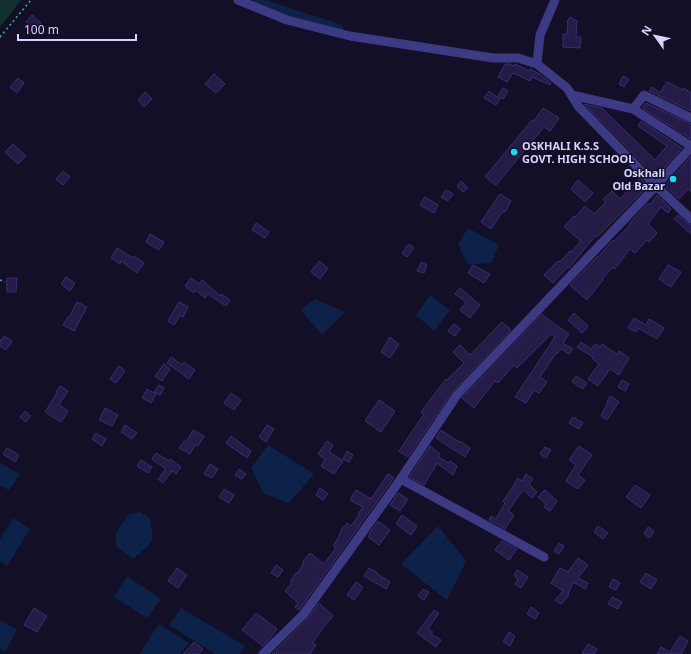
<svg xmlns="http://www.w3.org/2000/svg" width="691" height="654" viewBox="0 0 691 654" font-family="'Noto Sans',sans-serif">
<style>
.green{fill:#12302f}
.water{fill:#0c2248}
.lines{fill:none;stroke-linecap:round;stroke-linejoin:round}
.canal{stroke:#0c2248;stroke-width:8}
.building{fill:#241b47;stroke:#3b2d73}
.path{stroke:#2fb8b0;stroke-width:1.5;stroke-dasharray:2 3;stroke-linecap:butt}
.street{stroke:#3d3a85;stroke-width:9}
.poi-dot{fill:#00e5ff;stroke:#130f26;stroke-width:1.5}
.labels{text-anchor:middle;stroke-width:3;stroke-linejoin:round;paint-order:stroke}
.poi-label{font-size:11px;font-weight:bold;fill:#d9d4ff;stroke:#130f26;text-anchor:start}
</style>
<rect width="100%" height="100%" fill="#130f26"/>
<path class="green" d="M0 0H21L0 27Z"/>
<path class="water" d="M468 228 499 245 491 263 468 265 458 244Z
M430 295 450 310 434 331 416 315Z
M315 299 345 312 322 335 301 310Z
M268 445 314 474 289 503 264 494 251 468Z
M0 463 20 474 9 490 0 486Z
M140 512 150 518 153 539 148 546 133 559 116 546V532L129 514Z
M13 518 30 529 7 566 0 561V539Z
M438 526 466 561 447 600 401 564Z
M127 576 161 599 147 618 114 597Z
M181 608 245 646 239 654H215L169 625Z
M0 620 17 630 5 652 0 649Z
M159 624 189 643 180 654H139Z"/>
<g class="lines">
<path class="canal" d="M257 0 265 4 339 28"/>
</g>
<path class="building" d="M32 15 41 23 36 30 26 22Z
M570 17 577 21 576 37H581L580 48 563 47V34L567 35 568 23 567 22Z
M505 64H510L513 66 515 64 529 71 530 69 538 73 551 83 550 85 532 77 530 81 513 73 507 82 498 77Z
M214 74 225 84 216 93 205 84Z
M623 76 629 79 624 87 619 84Z
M18 78 24 83 17 93 10 87Z
M667 82 683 90 684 88 691 93V111L649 91 652 87 660 93Z
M503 88 508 91 503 99 498 96Z
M489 91 500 99 496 105 484 98Z
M145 92 152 99 144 107 138 100Z
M646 103 691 124V139L642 108Z
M584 104 602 108 655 160 667 146 638 126 641 121 682 148 656 177Z
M543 108 559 118 550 131 544 127 496 185 485 177 532 120 534 121Z
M13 144 26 156 18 164 5 152Z
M691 156V192L688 189 679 199 665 186Z
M63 171 70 177 63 185 56 179Z
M640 178 648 186 597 237 595 236 569 268 568 267 553 283 544 275 558 261 560 262 570 251 571 252 581 241 564 227 574 216 575 217 585 206 594 214 606 202 603 199 612 191 620 199Z
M578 180 593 193 585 202 571 189Z
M461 181 468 188 463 192 457 186Z
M446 190 453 194 448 201 441 197Z
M500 194 511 201 505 212 503 211 491 229 481 222Z
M657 195 671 209 668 213 661 207 648 224 657 233 649 242 647 240 635 253 630 249 615 269 613 267 602 279 603 280 587 300 570 285 598 256V257L613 240 614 241 630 225 629 224 647 204 648 203 650 205Z
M425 197 438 205 434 213 420 205Z
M678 215 687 223 691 225V234L674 219Z
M256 223 269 232 265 238 252 230Z
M150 234 164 242 159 250 146 242Z
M409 244 414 248 407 257 402 253Z
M117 248 133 258 134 256 144 263 137 273 121 261 120 264 111 258Z
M319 261 328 268 320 279 311 272Z
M421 262 427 265 424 273 417 271Z
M473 265 490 274 484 283 468 273Z
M668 265 681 272 671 287 659 279Z
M66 277 75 283 70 291 61 284Z
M7 278H17L16 292H7Z
M191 278 199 284 202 280 220 296 221 294 230 300 226 306 208 294 205 298 195 290 194 293 185 286Z
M460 288 480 305 470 318 460 310 466 302 455 294Z
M77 302 87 307 74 331 63 325 68 317 69 318Z
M179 302 188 307 183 317 180 315 174 325 168 321Z
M574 313 588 326 582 333 568 320Z
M542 314 549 320 569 334 563 343 573 349 569 354 561 349 557 354 556 353 540 377 547 382 539 393 534 390 526 403 515 397 555 337 551 334 517 368 514 365 498 383 495 381 474 408 462 398Z
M634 318 646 325 649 319 664 328 657 339 638 328 636 332 628 328Z
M502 322 511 330 453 391 408 457 399 451 424 414 421 412 446 379 447 380 464 363 453 352 460 345 470 355Z
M454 324 461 329 455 336 448 331Z
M4 336 12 341 6 350 0 346V341Z
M390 337 399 344 390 358 381 352Z
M581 342 591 349 595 344 600 347 602 344 617 354 619 351 629 358 619 375 610 369 598 386 588 379 599 364 592 358 593 357 577 347Z
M171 357 182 365 184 362 195 370 189 379 167 363Z
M164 364 170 369 162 381 155 376Z
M119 366 125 371 116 383 110 379Z
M576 376 587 383 583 389 572 382Z
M622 380 629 384 625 391 618 387Z
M159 385 164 388 160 395 154 392Z
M60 386 68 391 59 405 68 411 61 422 45 412 57 393 56 392Z
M147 389 156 394 151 403 142 398Z
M231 393 241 400 234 410 224 403Z
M611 396 619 402 607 420 601 416 608 402 607 401Z
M379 400 395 411 381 432 365 421Z
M105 408 118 415 112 426 99 420Z
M25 411 31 416 26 422 20 417Z
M573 417 583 423 579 429 569 423Z
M125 425 137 433 132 439 121 432Z
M267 425 274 429 266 442 259 437Z
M193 430 204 436 198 446 195 445 190 454 179 448 184 441 186 442Z
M441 430 459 442 460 441 470 448 465 457 436 438Z
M96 433 106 439 102 446 92 439Z
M231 436 251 451 247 458 226 443Z
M327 441 333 445 329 452 343 461 334 474 321 466 325 459 318 454Z
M430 446 440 454 438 457 449 463 450 461 457 466 453 475 437 463 424 485 409 477Z
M579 446 592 455 578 475 585 480 578 489 566 481 576 465 569 460Z
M545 447 551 450 546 458 540 454Z
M7 448 19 455 15 462 3 454Z
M347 451 353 455 349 462 343 459Z
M156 453 169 461 170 459 181 467 176 474 172 471 163 483 158 479 166 469 152 459Z
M141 460 152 467 148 473 137 466Z
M210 464 218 469 212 478 204 474Z
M239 469 246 474 242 479 235 475Z
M388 474 394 478 299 610 295 607 298 603 285 591 292 583 290 582 296 573 297 574 304 562 303 561 310 553 324 564 336 548 333 546 340 535H339L342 529 347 523 351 526 359 515 358 514 363 507 350 500 356 490 371 499Z
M526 474 533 479 529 484 537 492 532 498 523 490 508 511 514 515 505 529 489 520 491 516 496 519 505 503 503 501 514 485V484L518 478 522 481Z
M635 485 650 495 641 508 626 497Z
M320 488 328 494 323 500 316 495Z
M224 489 234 495 229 503 219 497Z
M545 490 557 501 550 511 544 507 546 504 538 497Z
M398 493 408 499 400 511 390 505Z
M402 515 417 526 411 535 396 524Z
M378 521 390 530 379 545 368 537 370 534H369Z
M598 526 608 533 603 539 594 532Z
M648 527 654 531 650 538 644 534Z
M502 541 517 549 509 560 495 550Z
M559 543 564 546 559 554 554 551Z
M578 558 588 565 578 578 588 583 585 589 573 582 568 594 569 595 561 604 555 600 563 591 551 583 560 568 568 572Z
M276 565 283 570 278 577 271 573Z
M177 568 187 575 178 588 168 581Z
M369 568 378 573 377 574 390 582 386 589 364 576Z
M517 570 528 577 521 588 515 584 518 579 514 575Z
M646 573 657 580 651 589 640 582Z
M613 579 620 583 616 590 609 587Z
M356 582 363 587 354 600 347 595Z
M423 589 429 592 424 600 418 596Z
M612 597 622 602 618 609 608 604Z
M319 603 333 616 322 629 312 643 316 645 310 654H272L307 619Z
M531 607 539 613 535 619 527 614Z
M34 608 47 616 37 632 24 625Z
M434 610 439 613 428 629 433 632 431 634 441 640 436 647 417 633Z
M256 613 277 629 269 640 263 646 242 630Z
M509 632 515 636 510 646 503 642Z
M680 636 688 641 681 654H657L661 647 670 652Z
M194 642 203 649 199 654H183Z
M588 644 597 649 594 654H582Z"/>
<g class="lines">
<path class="path" d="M0 37 31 0
M0 280 5 282"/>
<path class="street" d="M238 0 287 20 350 36 493 58H518L537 64 567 88 579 107 656 186 691 219
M537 64 540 35 555 0
M572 95 633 109 691 146
M633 109 644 95 691 118
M401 479 544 557
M263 654 303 615 398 483 457 395 656 186 691 147"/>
</g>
<g class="poi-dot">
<circle cx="514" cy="152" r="4"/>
<circle cx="673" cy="179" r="4"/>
</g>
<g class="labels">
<g class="poi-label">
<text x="522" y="150">OSKHALI K.S.S<tspan x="522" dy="13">GOVT. HIGH SCHOOL</tspan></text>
<text x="665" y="177" text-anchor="end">Oskhali<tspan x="665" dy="13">Old Bazar</tspan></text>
</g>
</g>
<g transform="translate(655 36) rotate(303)" stroke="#130f26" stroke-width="3" paint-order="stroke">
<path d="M0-3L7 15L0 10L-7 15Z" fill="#d9d4ff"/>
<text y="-6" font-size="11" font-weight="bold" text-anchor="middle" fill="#d9d4ff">N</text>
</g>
<path d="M18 34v6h118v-6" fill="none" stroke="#d9d4ff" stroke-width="2"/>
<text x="24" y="34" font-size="12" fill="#d9d4ff" stroke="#130f26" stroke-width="3" paint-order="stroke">100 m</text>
</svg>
